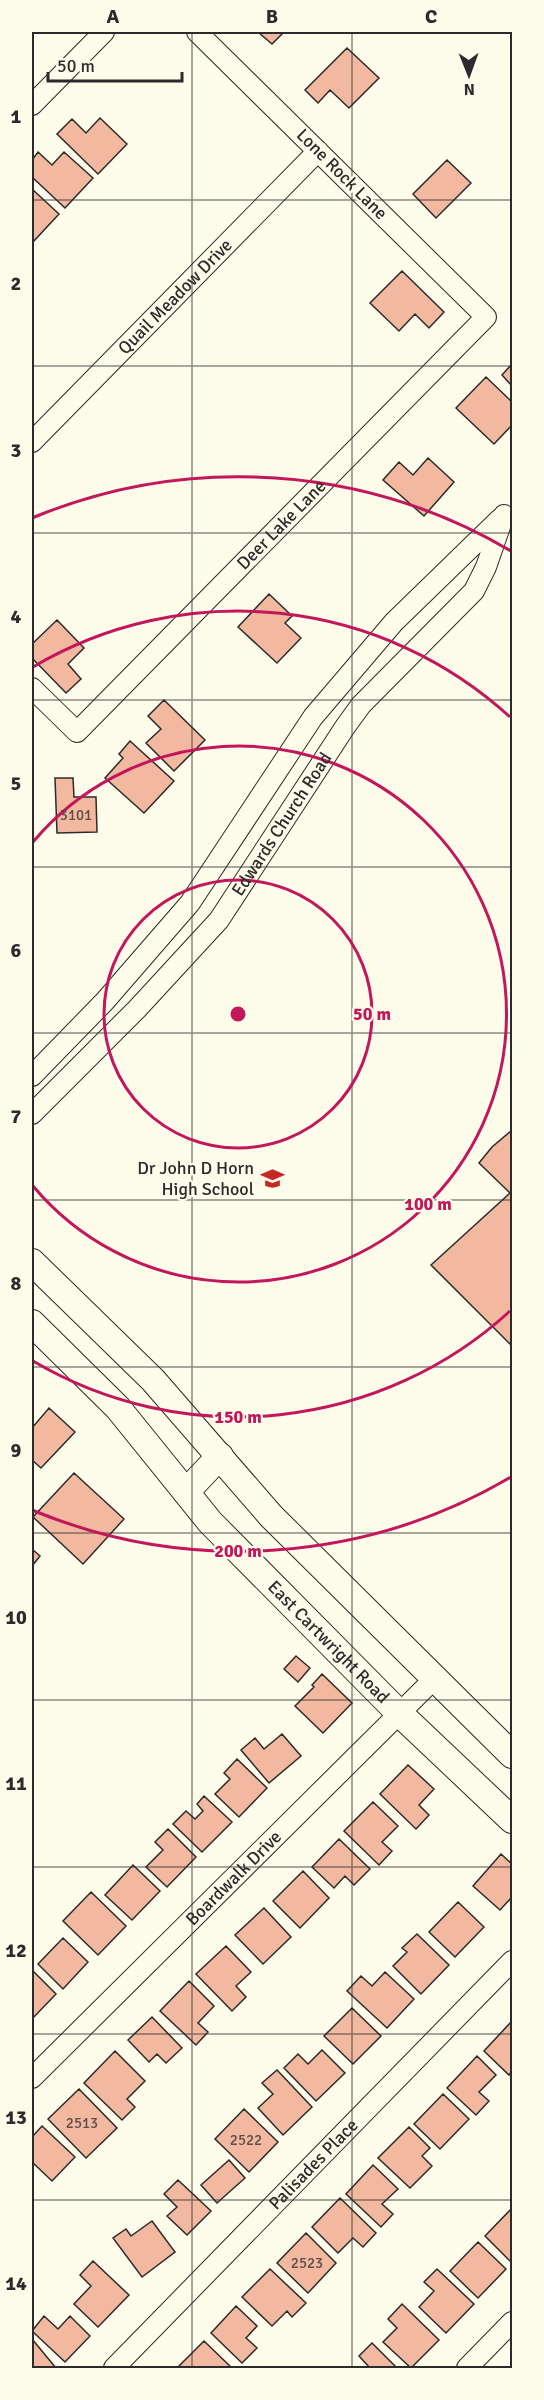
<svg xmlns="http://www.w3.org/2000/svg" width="544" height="2400" viewBox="0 0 544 2400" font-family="Signika,sans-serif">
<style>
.building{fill:#f2b8a0;stroke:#2b2b2b;stroke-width:1.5}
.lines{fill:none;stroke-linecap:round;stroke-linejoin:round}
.minor-casing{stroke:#2b2b2b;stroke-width:22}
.major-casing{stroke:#2b2b2b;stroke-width:28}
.minor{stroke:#fdfbea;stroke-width:20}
.major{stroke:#fdfbea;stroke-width:26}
.grid{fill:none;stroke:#2b2b2b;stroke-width:1.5;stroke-opacity:0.55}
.ring{fill:none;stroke:#c2185b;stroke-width:3}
.labels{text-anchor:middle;stroke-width:4.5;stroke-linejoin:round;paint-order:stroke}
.number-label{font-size:15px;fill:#5d4e48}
.street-label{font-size:18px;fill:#2b2b2b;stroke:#fdfbea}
.poi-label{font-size:18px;fill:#2b2b2b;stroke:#fdfbea;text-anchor:end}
.centre{fill:#c2185b;stroke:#fdfbea;stroke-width:3}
.ring-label{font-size:18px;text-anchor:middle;font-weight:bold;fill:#c2185b;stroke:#fdfbea;stroke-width:4.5;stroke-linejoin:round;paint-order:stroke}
.neatline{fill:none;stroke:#2b2b2b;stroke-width:2}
.grid-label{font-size:20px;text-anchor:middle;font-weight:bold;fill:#2b2b2b}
</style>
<rect width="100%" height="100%" fill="#fdfbea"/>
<path class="building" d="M258 32H284L272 44Z
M347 48 379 78 349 108 330 90 318 103 305 90Z
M100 118 127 144 98 174 57 134 72 119 86 133Z
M38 152 52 165 64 152 93 178 65 208 32 177V160Z
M447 160 471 183 436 218 413 194Z
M32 189 59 214 32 243Z
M402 271 444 312 429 328 415 314 399 331 370 303Z
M512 364V386L502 375Z
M486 377 512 402V425L494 444 456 408Z
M428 458 454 482 424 516 383 480 399 462 413 475Z
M269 594 292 616 285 623 301 638 277 663 238 627Z
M57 620 84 648 68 664 81 679 66 693 32 658V644Z
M164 700 205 740 174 771 146 743 161 729 148 716Z
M130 741 174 781 144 813 105 778 123 758 119 754Z
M55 778H73L74 797H96L97 832 57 833Z
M512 1130V1346L431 1265 510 1193 479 1163 492 1147Z
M49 1408 75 1432 41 1468 32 1460V1428Z
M74 1473 124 1519 83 1564 33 1517Z
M32 1549 40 1556 32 1566Z
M296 1656 310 1668 298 1682 284 1669Z
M322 1674 352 1703 323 1733 295 1706 314 1687 312 1685Z
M282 1734 301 1756 269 1783 241 1750 255 1738 264 1749Z
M237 1759 267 1788 239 1817 215 1794 230 1779 224 1773Z
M408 1765 434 1789 419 1805 429 1815 416 1829 380 1794Z
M204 1796 232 1822 202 1852 173 1824 186 1811 195 1819 203 1811 197 1804Z
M373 1802 398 1826 382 1842 392 1851 379 1865 344 1831Z
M168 1829 196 1857 167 1887 146 1867 163 1850 155 1842Z
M339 1839 370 1869 354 1885 345 1876 334 1888 312 1867Z
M501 1854 512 1864V1897L500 1910 473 1886Z
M133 1865 160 1891 132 1920 105 1895Z
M303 1871 329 1898 300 1928 273 1901Z
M91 1892 126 1926 98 1955 63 1921Z
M458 1902 484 1927 455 1957 429 1932Z
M264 1908 291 1937 263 1964 235 1935Z
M417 1934 449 1965 421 1994 393 1966 407 1952 402 1948Z
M63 1938 88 1962 63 1989 38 1964Z
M226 1946 251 1972 236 1986 246 1997 232 2011 196 1974Z
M32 1970 56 1994 32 2019Z
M385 1972 414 1999 387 2028 347 1991 361 1976 372 1986Z
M189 1981 214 2006 198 2023 208 2032 196 2045 160 2011Z
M352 2008 381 2036 353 2064 324 2036Z
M152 2017 182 2048 166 2063 157 2054 149 2062 128 2040Z
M511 2022 512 2071 509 2075 484 2051Z
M322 2050 345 2073 316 2101 284 2068 298 2054 308 2064Z
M115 2051 145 2081 127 2099 135 2107 122 2120 84 2083Z
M477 2056 496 2075 479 2092 489 2101 476 2115 447 2088Z
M277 2070 312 2107 283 2135 258 2108 273 2094 262 2083Z
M79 2089 117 2128 86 2158 48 2119Z
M443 2094 469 2119 440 2149 414 2124Z
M244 2109 278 2142 249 2172 215 2139Z
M42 2126 75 2157 52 2181 32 2162V2137Z
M409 2127 430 2148 422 2156 432 2166 410 2188 378 2158Z
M229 2160 245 2178 217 2203 201 2185Z
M373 2165 398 2189 382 2204 393 2214 381 2227 346 2194Z
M178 2180 211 2211 187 2235 167 2216 177 2207 164 2194Z
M340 2198 376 2233 363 2247 353 2238 338 2253 312 2227Z
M512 2208V2260L511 2262 485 2236Z
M152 2221 175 2252 142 2277 113 2238 126 2229 131 2236Z
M306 2233 336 2263 308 2293 277 2263Z
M478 2242 506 2269 478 2298 450 2271Z
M93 2261 129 2295 98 2327 74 2304 91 2286 80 2275Z
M270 2269 306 2303 292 2317 287 2311 272 2326 242 2297Z
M437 2269 474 2304 446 2333 419 2307 434 2291 424 2282Z
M402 2304 439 2340 411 2368 383 2342 397 2328 388 2319Z
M236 2306 257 2326 246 2338 257 2348 242 2363 211 2333Z
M44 2316 58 2329 70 2316 90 2336 65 2362 32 2331Z
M32 2339 56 2368H32Z
M204 2341 232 2368H177Z
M372 2343 397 2368H370L359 2356Z"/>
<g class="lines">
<defs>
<g id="minor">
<path d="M32 105 104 32"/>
<path id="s1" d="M32 442 318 151"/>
<path id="s2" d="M32 688 77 732 486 317 197 32"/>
<path d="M32 1076 105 1001 190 903 313 717 394 622 500 519"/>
<path id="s3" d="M32 1114 137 1009 219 920 345 727 361 705 474 591 486 567 504 515"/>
<path id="s4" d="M32 2078 434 1679"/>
<path id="s5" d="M114 2368 512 1961"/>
<path d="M467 2368 512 2322"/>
</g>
<g id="major">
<path d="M32 1262 153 1380 271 1516 512 1755"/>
<path id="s6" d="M32 1323 118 1408 210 1522 399 1713 512 1820"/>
<path d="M186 1492 220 1456"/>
</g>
</defs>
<use href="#minor" class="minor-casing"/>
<use href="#major" class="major-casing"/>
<use href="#minor" class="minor"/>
<use href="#major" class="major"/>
</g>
<path class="grid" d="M192 32V2368M352 32V2368M32 200H512M32 366H512M32 533H512M32 700H512M32 867H512M32 1033H512M32 1200H512M32 1367H512M32 1533H512M32 1700H512M32 1867H512M32 2034H512M32 2200H512"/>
<g class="ring">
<circle cx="238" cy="1014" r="134"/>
<path d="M33 842A268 268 0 1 1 33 1186"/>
<path d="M510 1311A403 403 0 0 1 33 1361M33 667A403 403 0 0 1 510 717"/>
<path d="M511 1477A537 537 0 0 1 32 1510M32 518A537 537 0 0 1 511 551"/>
</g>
<defs>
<symbol id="school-bare" viewBox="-9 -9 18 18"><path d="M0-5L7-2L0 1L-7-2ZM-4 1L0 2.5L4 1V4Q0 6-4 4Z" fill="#c62828" stroke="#fdfbea" stroke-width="2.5" paint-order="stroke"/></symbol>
</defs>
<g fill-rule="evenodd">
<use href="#school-bare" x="256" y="1162" width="33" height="33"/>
</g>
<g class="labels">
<g class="number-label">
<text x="76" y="820">3101</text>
<text x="82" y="2128">2513</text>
<text x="246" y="2145">2522</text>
<text x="307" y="2268">2523</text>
</g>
<g class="street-label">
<text transform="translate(342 174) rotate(45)" y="6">Lone Rock Lane</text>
<text dy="6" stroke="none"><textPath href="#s1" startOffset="204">Quail Meadow Drive</textPath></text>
<text dy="6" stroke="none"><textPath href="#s2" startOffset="354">Deer Lake Lane</textPath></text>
<text dy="6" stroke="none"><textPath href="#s3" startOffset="384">Edwards Church Road</textPath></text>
<text dy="6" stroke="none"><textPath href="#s6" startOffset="436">East Cartwright Road</textPath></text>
<text dy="6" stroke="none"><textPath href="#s4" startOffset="284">Boardwalk Drive</textPath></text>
<text dy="6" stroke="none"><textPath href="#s5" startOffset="285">Palisades Place</textPath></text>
</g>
<g class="poi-label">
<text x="254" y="1174">Dr John D Horn<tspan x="254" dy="21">High School</tspan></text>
</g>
</g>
<circle cx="238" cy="1014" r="9" class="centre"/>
<g class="ring-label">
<text x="372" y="1020">50 m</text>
<text x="428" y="1210">100 m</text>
<text x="238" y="1423">150 m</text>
<text x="238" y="1557">200 m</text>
</g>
<rect width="544" height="2400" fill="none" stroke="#fdfbea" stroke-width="66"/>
<g transform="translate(469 75) rotate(179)" stroke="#fdfbea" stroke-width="4.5" paint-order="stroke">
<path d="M0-4.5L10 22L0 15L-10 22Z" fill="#2b2b2b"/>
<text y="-9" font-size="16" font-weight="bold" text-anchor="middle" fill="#2b2b2b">N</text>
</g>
<path d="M48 72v9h134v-9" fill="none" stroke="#2b2b2b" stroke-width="3"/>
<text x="57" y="72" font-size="18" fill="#2b2b2b" stroke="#fdfbea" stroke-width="4.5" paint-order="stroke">50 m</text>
<rect x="33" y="33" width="478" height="2334" class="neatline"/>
<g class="grid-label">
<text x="113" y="23">A</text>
<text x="272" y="23">B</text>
<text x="431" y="23">C</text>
<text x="16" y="123">1</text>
<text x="16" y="290">2</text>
<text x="16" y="457">3</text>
<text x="16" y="623">4</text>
<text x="16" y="790">5</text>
<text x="16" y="957">6</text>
<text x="16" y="1123">7</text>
<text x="16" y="1290">8</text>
<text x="16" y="1457">9</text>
<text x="16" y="1624">10</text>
<text x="16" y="1790">11</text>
<text x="16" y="1957">12</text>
<text x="16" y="2124">13</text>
<text x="16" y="2290">14</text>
</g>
</svg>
